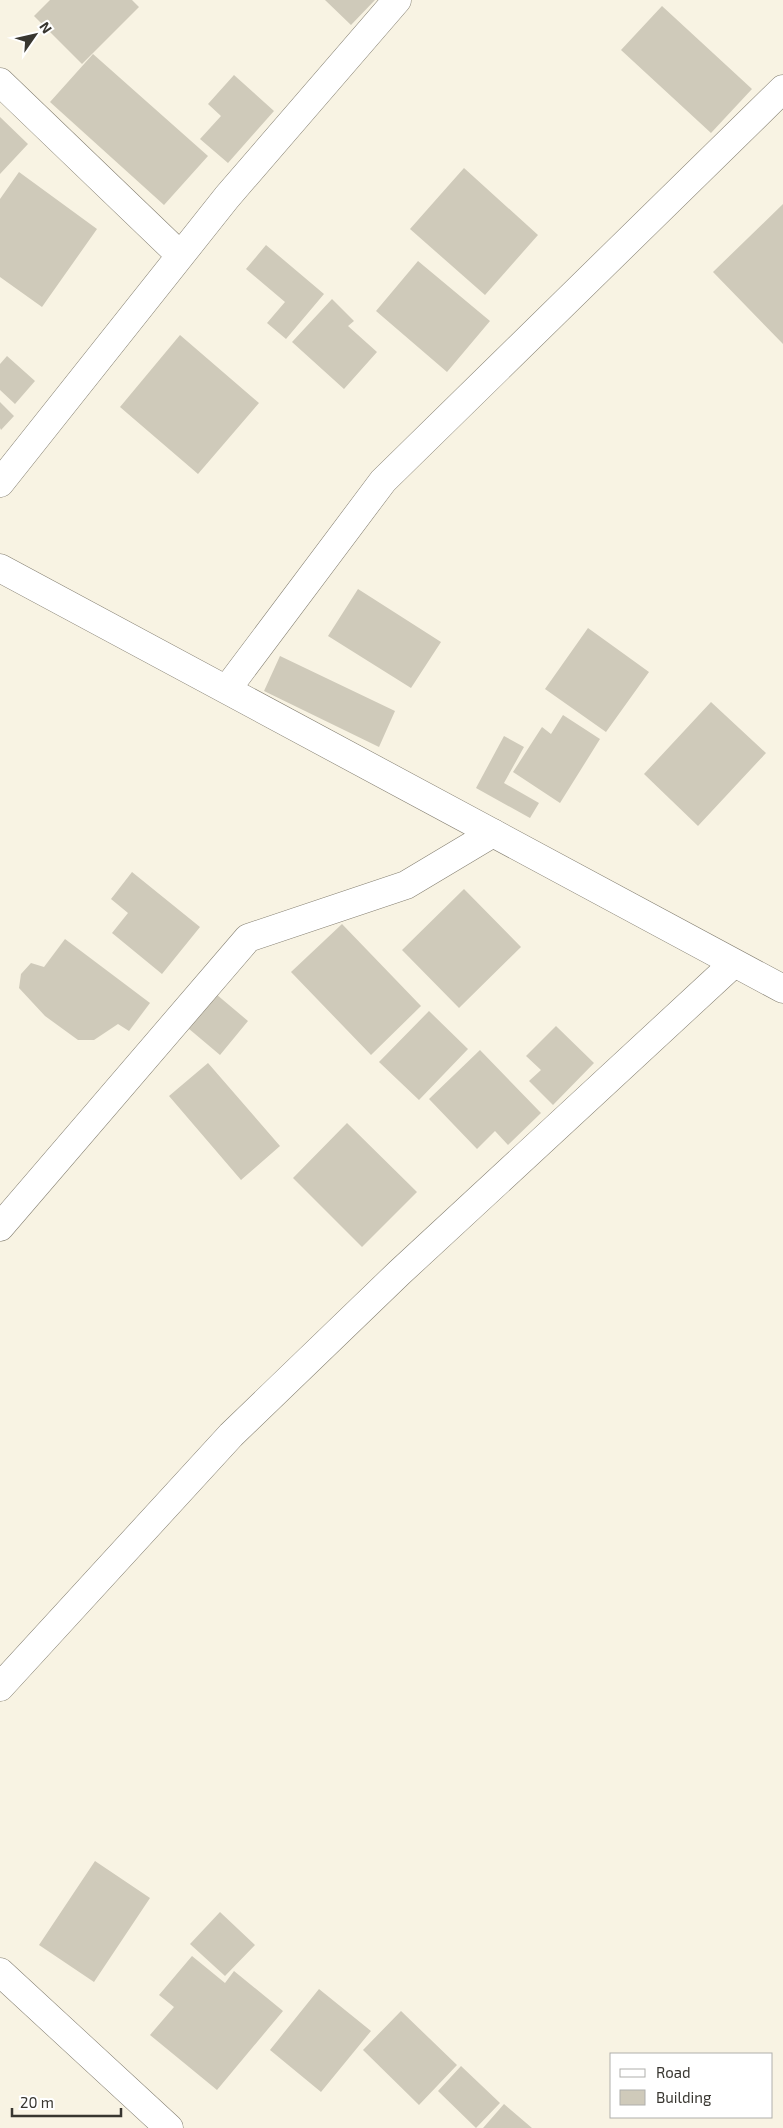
<svg xmlns="http://www.w3.org/2000/svg" width="783" height="2128" viewBox="0 0 783 2128" font-family="'Exo 2',sans-serif">
<style>
.building{fill:#cfcaba}
.lines{fill:none;stroke-linecap:round;stroke-linejoin:round}
.street-casing{stroke:#837e70;stroke-width:29}
.secondary-casing{stroke:#837e70;stroke-width:29}
.street{stroke:#fff;stroke-width:28}
.secondary{stroke:#fff;stroke-width:28}
</style>
<rect width="100%" height="100%" fill="#f8f3e3"/>
<path class="building" d="M50 0H132L139 7 82 64 34 16Z
M325 0H375L351 25Z
M662 6 752 89 711 133 621 50Z
M93 54 208 156 164 205 50 102Z
M234 75 274 111 228 163 200 139 221 116 208 104Z
M0 117 28 144 0 174Z
M464 168 538 235 485 295 410 229Z
M19 172 97 229 42 307 0 277V199Z
M783 204V344L713 272Z
M266 245 324 294 286 339 267 323 285 302 246 269Z
M418 261 490 321 447 372 376 311Z
M332 299 354 321 348 326 377 352 344 389 292 342Z
M180 335 259 403 198 474 120 407Z
M7 356 35 381 15 404 0 390V364Z
M0 402 14 416 1 430 0 428Z
M358 589 441 642 411 688 328 636Z
M588 628 649 672 606 732 545 689Z
M280 656 395 711 379 747 264 691Z
M711 702 766 753 698 826 644 774Z
M563 715 600 739 560 803 513 772 542 727 551 734Z
M504 736 524 747 504 783 539 803 530 818 476 788Z
M132 872 200 927 162 974 112 933 128 913 111 899Z
M464 889 521 947 459 1008 402 950Z
M342 924 421 1006 371 1055 291 972Z
M65 939 150 1003 129 1031 118 1024 94 1040H78L45 1016 19 988 21 974 31 963 44 967Z
M210 989 248 1021 220 1055 182 1023Z
M429 1011 468 1049 419 1100 379 1062Z
M556 1026 594 1063 553 1105 529 1081 541 1070 526 1056Z
M480 1050 541 1113 508 1145 495 1131 477 1149 429 1099Z
M208 1063 280 1146 241 1180 169 1096Z
M347 1123 417 1192 362 1247 293 1178Z
M95 1861 150 1898 94 1982 39 1945Z
M220 1912 255 1945 225 1976 190 1944Z
M192 1956 225 1983 234 1971 283 2011 217 2090 150 2035 174 2007 159 1995Z
M319 1989 371 2031 321 2092 270 2050Z
M401 2011 457 2065 419 2105 363 2050Z
M461 2066 500 2103 476 2128 438 2091Z
M504 2104 532 2128H483Z"/>
<g class="lines">
<defs>
<path id="street" d="M0 82 180 255
M0 483 227 197 397 0
M227 689 383 481 783 89
M0 1227 248 938 406 885 493 833
M0 1687 231 1435 399 1273 733 964
M0 1972 169 2128"/>
<path id="secondary" d="M0 568 783 989"/>
</defs>
<use href="#street" class="street-casing"/>
<use href="#secondary" class="secondary-casing"/>
<use href="#street" class="street"/>
<use href="#secondary" class="secondary"/>
</g>
<rect x="610" y="2053" width="162" height="65" fill="#ffffff" stroke="#afafac"/>
<rect x="620" y="2069" width="25" height="8" fill="#ffffff" stroke="#afafac"/>
<text x="656" y="2078" font-size="15" fill="#383630">Road</text>
<rect x="620" y="2090" width="25" height="15" fill="#cfcaba" stroke="#afafac"/>
<text x="656" y="2103" font-size="15" fill="#383630">Building</text>
<g transform="translate(35 35) rotate(56)" stroke="#ffffff" stroke-width="4" paint-order="stroke">
<path d="M0-4L9 19L0 12L-9 19Z" fill="#383630"/>
<text y="-8" font-size="14" font-weight="bold" text-anchor="middle" fill="#383630">N</text>
</g>
<path d="M12 2108v8h109v-8" fill="none" stroke="#383630" stroke-width="2.5"/>
<text x="20" y="2108" font-size="15" fill="#383630" stroke="#ffffff" stroke-width="4" paint-order="stroke">20 m</text>
</svg>
